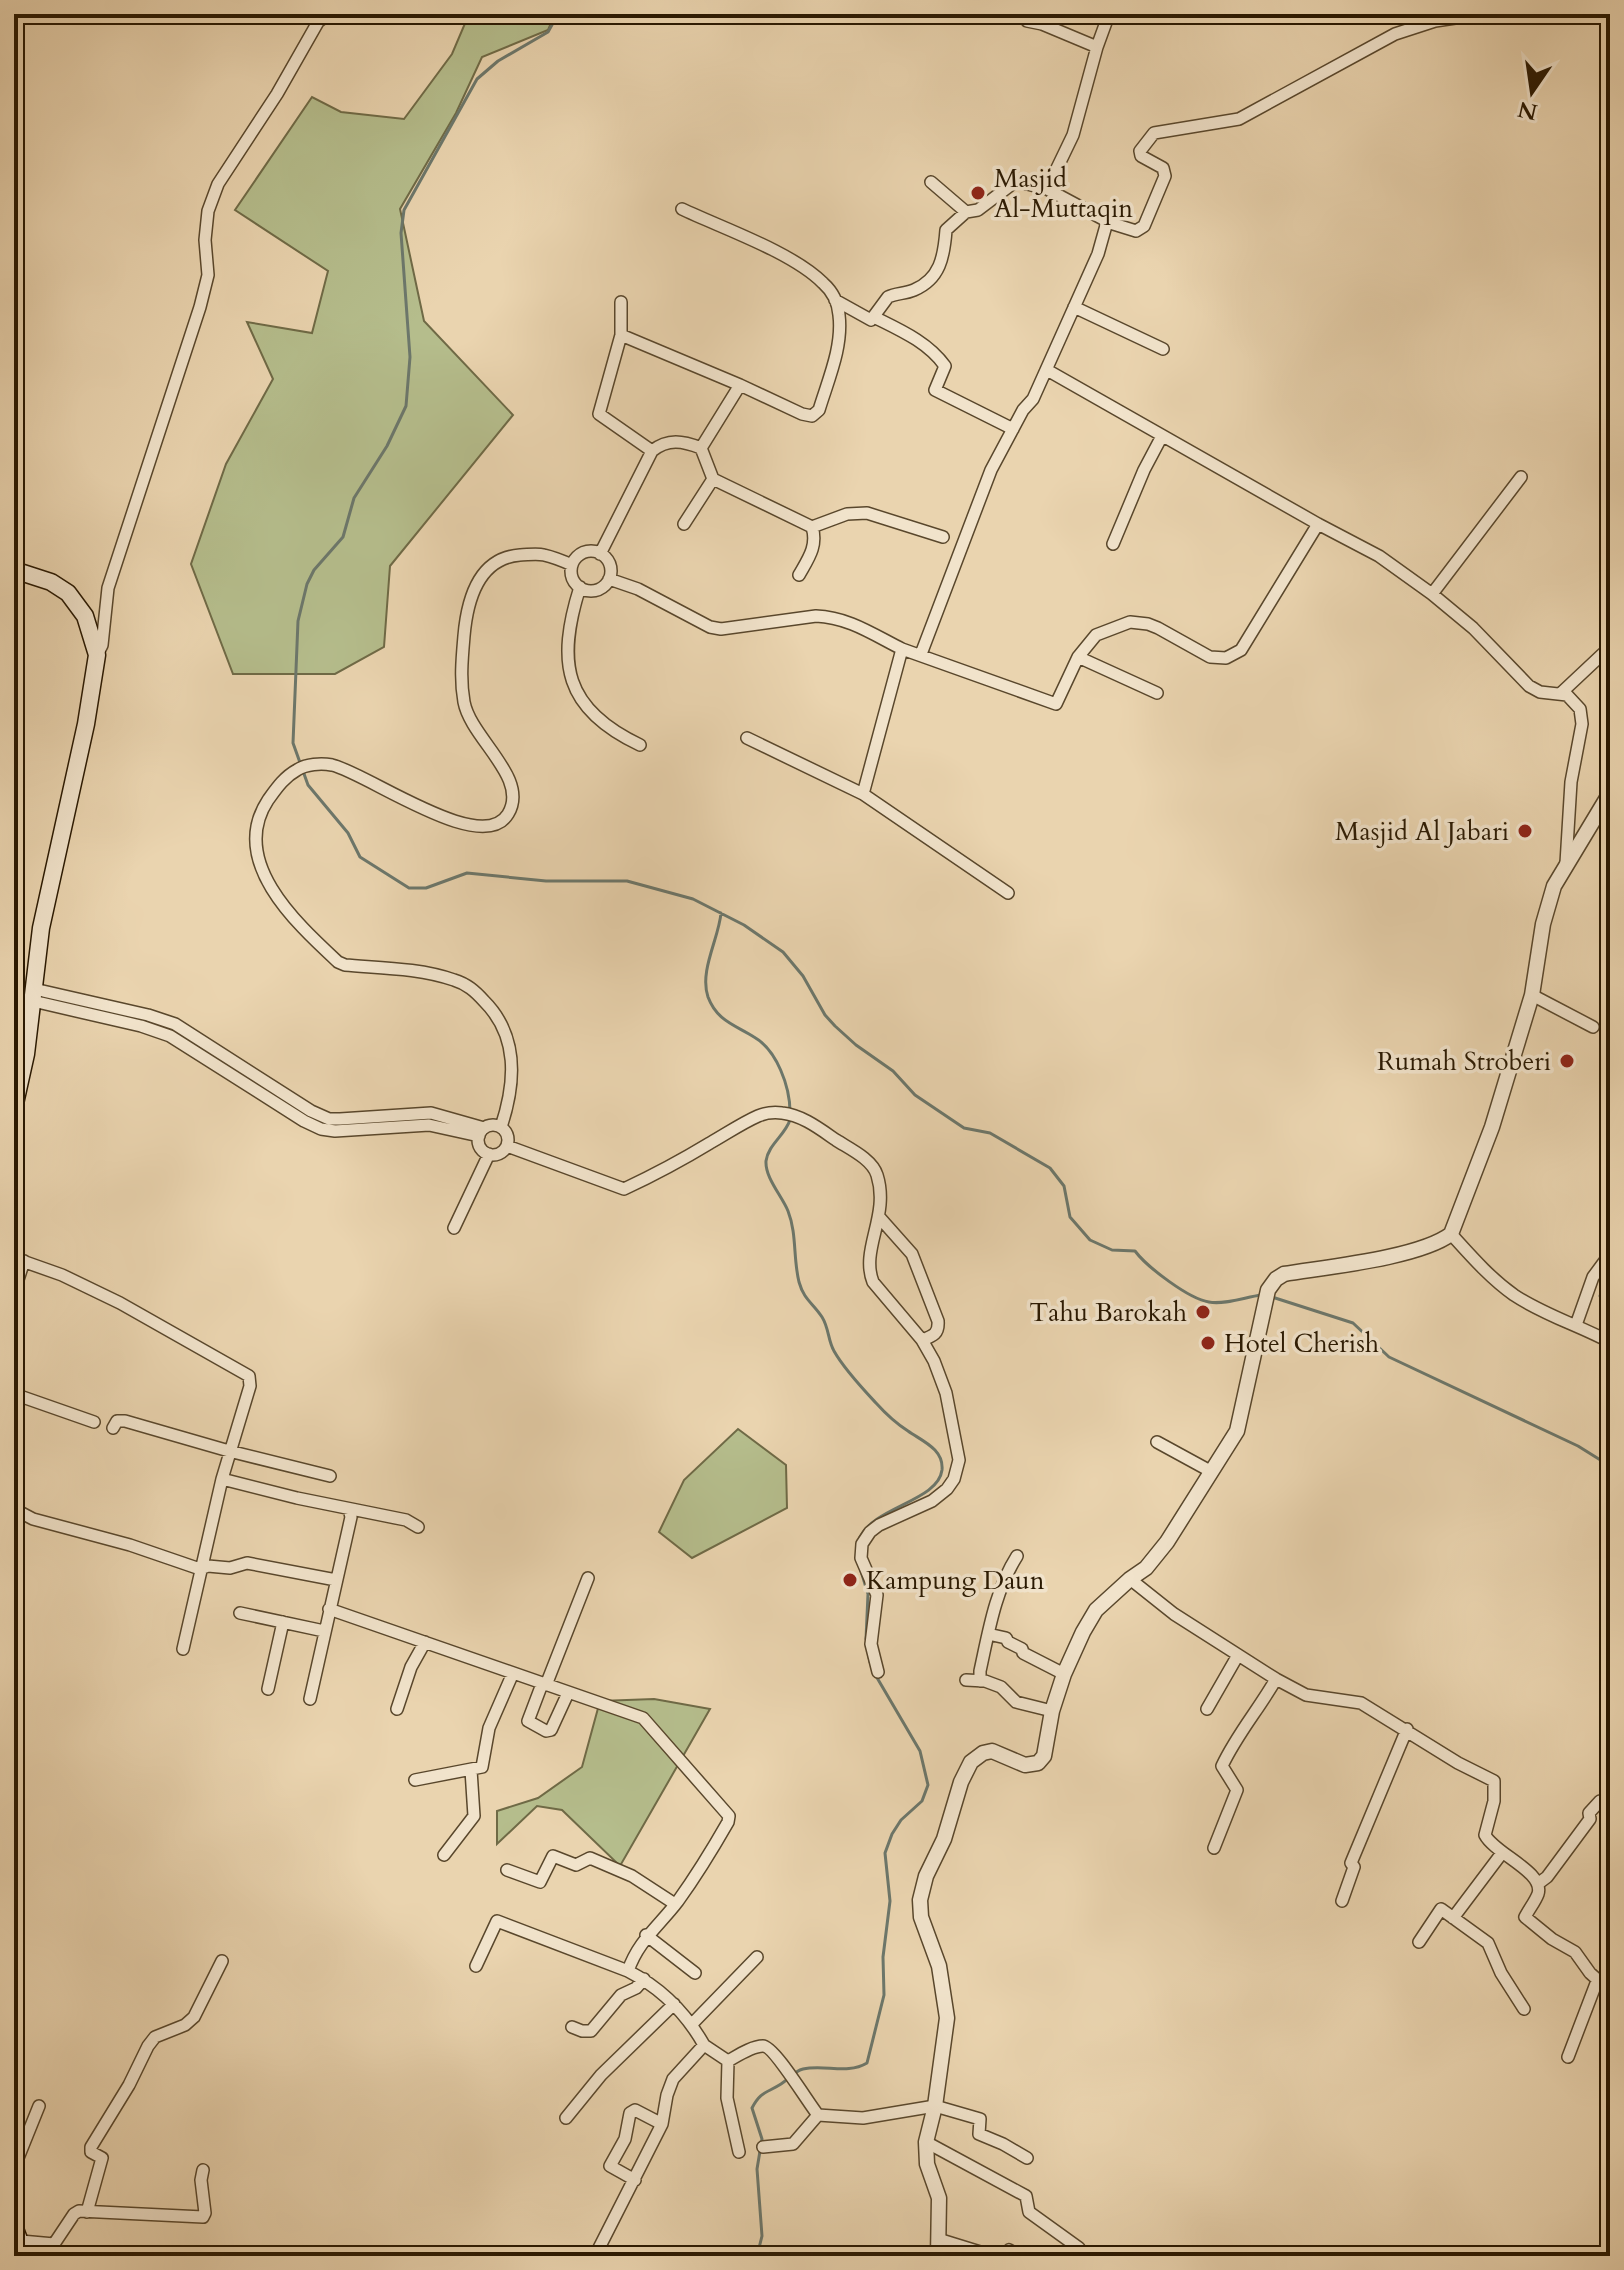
<svg xmlns="http://www.w3.org/2000/svg" width="1624" height="2270" viewBox="0 0 1624 2270" font-family="Cardo,serif">
<style>
.green{fill:#b5bd8c;stroke:#6f6a46;stroke-width:2}
.lines{fill:none;stroke-linecap:round;stroke-linejoin:round}
.stream{stroke:#6c776b;stroke-width:3}
.minor-casing{stroke:#59472c;stroke-width:14}
.tertiary-casing{stroke:#59472c;stroke-width:17}
.secondary-casing{stroke:#291801;stroke-width:19}
.minor{stroke:#f1e3cb;stroke-width:11}
.tertiary{stroke:#f1e3cb;stroke-width:14}
.secondary{stroke:#f1e3cb;stroke-width:16}
.poi-dot{fill:#8f2418;stroke:#f1e3cb;stroke-width:3}
.labels{text-anchor:middle;stroke-width:7;stroke-linejoin:round;paint-order:stroke}
.poi-label{font-size:26px;fill:#291801;stroke:#f1e3cb;text-anchor:start}
</style>
<rect width="100%" height="100%" fill="#ead4af"/>
<filter id="stains"><feTurbulence type="fractalNoise" baseFrequency=".0025" numOctaves="4"/><feColorMatrix values="0 0 0 0 .2 0 0 0 0 .09 0 0 0 0 .02 0 0 0 .5 -.17"/></filter>
<radialGradient id="worn" r=".72"><stop offset=".6" stop-color="#630" stop-opacity="0"/><stop offset="1" stop-color="#630" stop-opacity=".3"/></radialGradient>
<path class="green" d="M469 14H555L548 30 482 57 456 113 400 209 424 321 513 415 390 566 384 647 335 674H233L191 564 226 464 273 379 247 322 312 333 328 271 235 210 312 97 341 112 404 119 452 54Z
M738 1429 786 1465 787 1508 692 1558 659 1532 684 1480Z
M654 1699 710 1709 620 1866 562 1810 537 1806 497 1844V1811L538 1798 582 1767 600 1701Z"/>
<g class="lines">
<path class="stream" d="M558 14 548 32 498 61 477 79 404 210 401 233 410 357 406 406 387 446 354 498 343 537 314 570 307 584 298 621 293 743 308 785 348 833 360 857 409 888H426L467 873 546 881H627L693 899 744 925 783 952 803 976 825 1015 835 1026 856 1045 893 1071 915 1095 964 1128 990 1133 1050 1168 1064 1186 1070 1217 1090 1240 1112 1250 1135 1251C1147 1267 1189 1299 1209 1302 1224 1305 1246 1297 1261 1295
M721 913C719 938 699 971 708 997 717 1021 735 1025 754 1037 777 1050 790 1087 790 1112
M790 1120C785 1135 768 1145 766 1161 765 1178 782 1196 788 1211 797 1234 793 1258 799 1282 804 1300 813 1303 822 1317 829 1328 828 1341 834 1351 844 1369 862 1388 876 1403 885 1413 897 1424 908 1431 922 1441 944 1449 942 1470 938 1501 876 1506 860 1537
M1610 1268 1600 1296 1610 1318
M1272 1297 1353 1323 1389 1357 1578 1446 1610 1466
M861 1571 868 1594 866 1639
M867 1646 870 1662
M757 2256 762 2236 757 2169 762 2139 752 2108C761 2091 767 2093 781 2084 789 2079 794 2071 803 2069 825 2064 847 2075 867 2063L884 1995 883 1957 890 1901 885 1853 892 1834 901 1820 922 1801 928 1785 920 1751 876 1676"/>
<defs>
<path id="minor" d="M302 14 318 22
M1027 21 1042 24 1097 47
M931 182 966 212
M682 209C722 228 792 252 823 283 832 291 838 302 839 315 843 347 828 380 819 410L812 416 802 414 740 385
M1107 222 1136 231 1144 226 1165 176 1163 168 1141 156 1140 151 1154 133 1239 119 1395 34 1435 21 1482 14
M835 300 871 320 888 297C896 293 905 294 914 290 940 279 944 257 946 230L966 212 978 210 1016 181 1047 189
M621 302V335L599 414 652 451
M1074 307 1163 349
M874 317C900 330 928 342 945 366L935 390 1013 429
M621 335 740 385 701 448
M1047 370 1318 524 1379 556 1432 594 1473 628 1529 686 1540 692 1567 695 1580 709 1582 724 1571 782 1566 863
M684 524 713 479
M1113 544 1144 470 1162 436
M571 571a20 20 0 1 1 40 0a20 20 0 1 1-40 0Z
M600 554 652 451C668 438 683 441 701 448L713 479 812 527 847 514 867 513 943 537
M799 575C808 559 818 546 812 527
M609 579 638 589 710 627 721 629 816 616C848 617 874 635 902 649
M580 587C556 663 564 709 640 745
M1432 594 1521 477
M921 654 991 470 1023 410 1033 399 1098 254 1107 222 1103 219 1047 189 1073 135 1097 47 1109 14
M97 655 102 645 108 588 200 307 208 275 205 240 208 211 218 184 277 94 318 22 328 14
M1078 657 1157 693
M1561 693 1610 647
M747 738 863 794
M1008 893 863 794 902 649 1056 704 1078 657 1096 635 1130 622 1148 624 1158 628 1210 657 1226 658 1241 650 1318 524
M34 989 148 1015 175 1024 311 1111 329 1119H340L431 1113 484 1128
M1532 995 1593 1027
M33 1001 141 1026 170 1036 304 1121 321 1129 335 1131 429 1125 479 1136
M478 1140a15 15 0 1 1 30 0a15 15 0 1 1-30 0Z
M501 1127C516 1082 519 1036 484 1001 475 991 467 984 454 980 420 968 380 968 345 965L338 962C296 923 228 861 268 800 276 789 284 777 297 770 306 764 321 763 332 765 367 773 482 857 508 814 530 778 471 739 464 702 460 680 462 659 464 636 467 601 478 558 520 555 527 555 536 553 544 555 553 557 563 561 572 565
M507 1146 624 1189C654 1175 682 1160 710 1143 726 1134 742 1123 758 1116 765 1113 774 1112 782 1113 802 1115 820 1129 836 1140 850 1149 872 1159 877 1175 890 1216 860 1249 873 1282L922 1340 934 1361 946 1393 959 1460 954 1479 947 1489 932 1501 879 1525 870 1532 862 1544 861 1558 877 1595 871 1644 878 1672
M880 1218 912 1254 938 1321C939 1334 933 1336 922 1340
M454 1228 489 1154
M1451 1234C1471 1256 1490 1278 1514 1295 1544 1315 1578 1325 1610 1342
M14 1258 62 1275 120 1303 249 1376 250 1386 222 1479 183 1649
M14 1292 24 1261
M1576 1325 1593 1277 1610 1254
M14 1394 94 1422
M113 1428 117 1421H125L229 1451 330 1476
M1157 1442 1212 1472
M222 1479 297 1498 406 1520 418 1527
M14 1509 33 1519 130 1545 200 1569 208 1566 230 1568 247 1563 336 1580
M1130 1579 1174 1614 1276 1679 1306 1695 1361 1703 1458 1763 1494 1781V1801L1485 1835C1495 1854 1545 1872 1538 1894 1535 1902 1529 1909 1525 1917L1552 1939 1575 1952 1590 1973 1610 1991
M329 1609 643 1718 729 1816 728 1822C712 1850 696 1876 678 1901 659 1926 638 1941 628 1971 661 1988 686 2013 704 2045L673 2079 667 2095 662 2124 595 2256
M240 1613 324 1631
M988 1634 1006 1638 1008 1642 1022 1649 1023 1653 1064 1674
M966 1680 985 1681 1001 1687 1016 1702 1052 1711
M980 1681V1671C989 1630 995 1591 1017 1556
M542 1684 528 1721 546 1731 551 1730 568 1693
M546 1685 588 1578
M268 1689 283 1622
M310 1699 351 1517 349 1509
M397 1709 411 1667 425 1642
M1207 1709 1238 1655
M415 1780 482 1767 489 1728 513 1673
M1214 1848 1237 1790 1222 1766C1237 1734 1259 1709 1276 1679
M444 1855 474 1816 471 1770
M507 1870 540 1882 553 1856 576 1865 590 1858 632 1876 675 1904
M1539 1883 1547 1877 1590 1819 1589 1813 1600 1801
M1342 1901 1354 1867 1351 1863 1407 1729
M1453 1918 1502 1853
M646 1935 695 1973
M1419 1942 1441 1909 1488 1943 1501 1973 1524 2009
M476 1966 497 1921 628 1971
M692 2024 757 1957
M572 2027 582 2031H591L621 1995 636 1988 644 1979
M704 2045 728 2061C737 2056 752 2046 763 2046 774 2046 809 2104 818 2115L863 2118 935 2106 980 2119 979 2134 1003 2144 1027 2158
M1568 2057 1597 1981
M728 2061 727 2098 739 2152
M566 2118 601 2075 674 2004
M926 2142 1026 2196 1029 2212 1079 2248
M763 2147 793 2144 818 2115
M14 2168 39 2106
M635 2180 610 2166 625 2139 630 2113 635 2110 662 2124
M87 2212 102 2158 91 2152V2147L129 2085 148 2046 155 2037 185 2025 194 2017 222 1961
M938 2239 993 2256
M21 2241 54 2244 74 2214 79 2211 203 2217 205 2213 201 2180 203 2170
M1004 2256 1009 2250 1020 2256"/>
<path id="tertiary" d="M938 2256 939 2198 927 2164 926 2142 935 2106 947 2018 939 1966 921 1917 920 1900 926 1876 944 1839 961 1782 971 1762 983 1753 992 1751 1025 1765 1038 1763 1044 1756 1052 1711 1064 1674 1083 1632 1096 1610 1130 1579 1146 1568 1167 1542 1237 1431 1268 1290 1276 1279 1284 1274C1326 1267 1419 1258 1451 1234L1492 1127 1532 995 1543 924 1554 886 1610 793"/>
<path id="secondary" d="M14 570 51 582 68 593 85 616 97 655 86 724 41 928 26 1054 14 1108
M14 2226 25 2256"/>
</defs>
<use href="#minor" class="minor-casing"/>
<use href="#tertiary" class="tertiary-casing"/>
<use href="#secondary" class="secondary-casing"/>
<use href="#minor" class="minor"/>
<use href="#tertiary" class="tertiary"/>
<use href="#secondary" class="secondary"/>
</g>
<g class="poi-dot">
<circle cx="978" cy="193" r="8"/>
<circle cx="1525" cy="831" r="8"/>
<circle cx="1567" cy="1061" r="8"/>
<circle cx="1203" cy="1312" r="8"/>
<circle cx="1208" cy="1343" r="8"/>
<circle cx="850" cy="1580" r="8"/>
</g>
<g class="labels">
<g class="poi-label">
<text x="994" y="187">Masjid<tspan x="994" dy="30">Al-Muttaqin</tspan></text>
<text x="1509" y="840" text-anchor="end">Masjid Al Jabari</text>
<text x="1551" y="1070" text-anchor="end">Rumah Stroberi</text>
<text x="1187" y="1321" text-anchor="end">Tahu Barokah</text>
<text x="1224" y="1352">Hotel Cherish</text>
<text x="866" y="1589">Kampung Daun</text>
</g>
</g>
<rect width="1624" height="2270" fill="none" stroke="#ead4af" stroke-width="48"/>
<rect x="16" y="16" width="1592" height="2238" fill="none" stroke="#291801" stroke-width="4"/>
<rect x="24" y="24" width="1576" height="2222" fill="none" stroke="#291801" stroke-width="2"/>
<g transform="translate(1532 92) rotate(193)" stroke="#f1e3cb" stroke-width="6" paint-order="stroke">
<path d="M0-6L14 30L0 20L-14 30Z" fill="#291801"/>
<text y="-12" font-size="22" font-weight="bold" text-anchor="middle" fill="#291801">N</text>
</g>
<rect width="100%" height="100%" filter="url(#stains)"/>
<rect width="100%" height="100%" fill="url(#worn)"/>
</svg>
